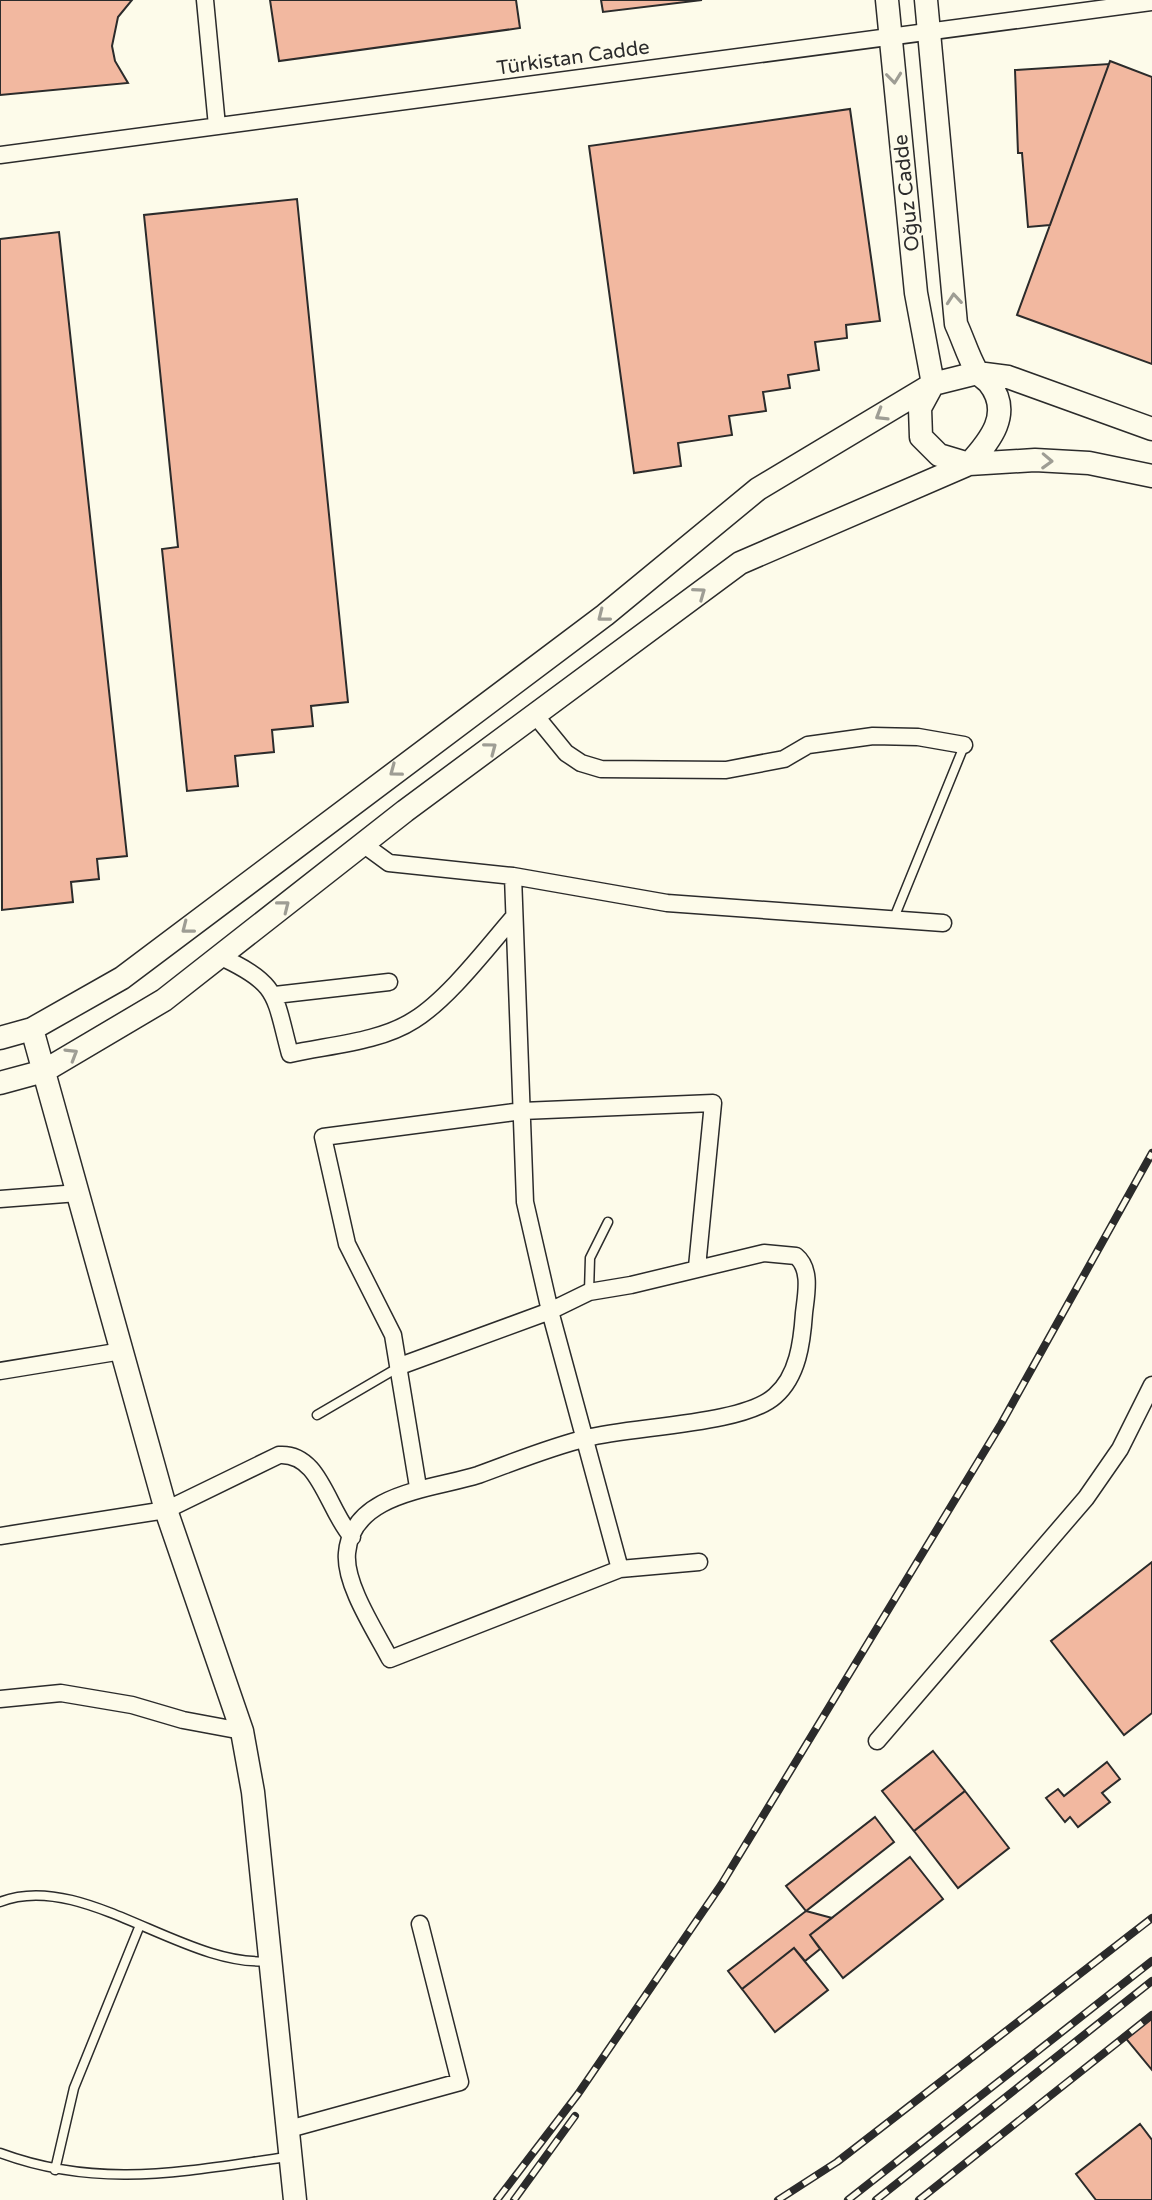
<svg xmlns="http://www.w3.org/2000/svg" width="1152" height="2200" viewBox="0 0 1152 2200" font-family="'Varela Round',sans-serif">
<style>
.building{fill:#f2b8a0;stroke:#2b2b2b;stroke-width:2}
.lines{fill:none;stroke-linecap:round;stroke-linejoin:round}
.lane-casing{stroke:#2b2b2b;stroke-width:11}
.street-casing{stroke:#2b2b2b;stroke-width:19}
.secondary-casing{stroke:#2b2b2b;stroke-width:25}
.lane{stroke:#fdfbea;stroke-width:8}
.street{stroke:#fdfbea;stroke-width:16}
.secondary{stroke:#fdfbea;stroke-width:22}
.rail-casing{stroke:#2b2b2b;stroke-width:8}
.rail{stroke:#fdfbea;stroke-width:5;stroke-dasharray:15;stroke-linecap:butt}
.oneway{stroke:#9e9d94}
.labels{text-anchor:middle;stroke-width:6;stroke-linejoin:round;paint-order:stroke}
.street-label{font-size:20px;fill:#2b2b2b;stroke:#fdfbea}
</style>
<rect width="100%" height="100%" fill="#fdfbea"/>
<path class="building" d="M0 0H132L118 17 112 46 115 61 128 83 0 95Z
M270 0H516L520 28 279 61Z
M601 0H702L603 12Z
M1110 61 1152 77V364L1017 315Z
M1109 64 1050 225 1028 227 1022 153H1018L1015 70Z
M850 109 880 321 846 325 847 338 815 342 819 370 788 375 790 388 763 392 766 411 729 416 732 435 678 443 681 466 634 473 589 146Z
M297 199 348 702 311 706 313 726 272 730 274 752 235 756 238 786 187 791 162 549 178 547 144 215Z
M59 232 127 856 97 859 99 879 71 882 73 902 2 910 0 239Z
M1152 1562V1713L1124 1735 1051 1641Z
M933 1751 965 1791 914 1831 882 1791Z
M1107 1762 1120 1779 1102 1793 1110 1802 1078 1827 1070 1817 1065 1822 1046 1798 1058 1789 1064 1796Z
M965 1791 1009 1848 958 1888 914 1831Z
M875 1817 894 1842 806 1911 786 1886Z
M910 1857 943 1899 843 1978 810 1935Z
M806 1911 832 1918 810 1935 820 1949 805 1961 794 1948 742 1989 728 1971Z
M794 1948 828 1990 775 2032 742 1989Z
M1152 2012V2070L1123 2035Z
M1140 2124 1152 2140V2200H1096L1076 2174Z"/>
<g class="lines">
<defs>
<path id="lane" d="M894 918 964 746
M589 1292 590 1258 608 1222
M317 1415 399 1367
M0 1902C81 1869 185 1969 270 1961
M0 2153C100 2190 185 2171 287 2157
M55 2170 74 2088 140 1925"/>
<path id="street" d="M205 0 217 126
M0 155 1152 2
M535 715 566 753 581 763 601 769 726 770 784 759 808 745 873 736 918 737 964 745
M363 844 389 863 513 876 667 903 943 923
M513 876 525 1202 550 1311 620 1569
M219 956C280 984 274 995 290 1054 330 1045 380 1042 414 1020 448 999 486 949 512 919
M275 995 389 982
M0 1199 78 1193
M400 1366 550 1311 589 1292 631 1285 764 1253 796 1256C812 1269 806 1295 804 1313 802 1342 798 1376 775 1396 743 1425 632 1426 587 1438 550 1447 514 1462 478 1475 435 1489 352 1492 347 1553 344 1584 376 1632 390 1659L620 1569 699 1562
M0 1371 122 1351
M418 1487 393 1335 347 1244 323 1137 522 1111 713 1103 697 1267
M0 1536 166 1510 279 1455C320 1452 327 1509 352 1537
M0 1699 61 1693 132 1705 183 1720 242 1731
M877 1741 1086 1498 1120 1449 1152 1385
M289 2129 460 2082 420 1924"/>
<path id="secondary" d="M887 0 916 293 933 384 920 408 921 437 939 455 969 464 1035 460 1089 463 1152 476
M32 1029 166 1510 242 1731 253 1792 295 2200
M0 1038 32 1029 122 978 605 615 758 489 933 384 977 373 1008 377 1152 429
M0 1083 44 1071 164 1000 405 811 740 563 969 464C990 441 1013 413 989 383 985 378 979 376 976 370 968 356 963 339 956 324L926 0"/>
</defs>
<use href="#lane" class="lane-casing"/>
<use href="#street" class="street-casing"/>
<use href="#secondary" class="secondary-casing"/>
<use href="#lane" class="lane"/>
<use href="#street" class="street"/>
<use href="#secondary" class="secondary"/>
<defs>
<path id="rail" d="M497 2200 578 2094 721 1885 1001 1424 1152 1153
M514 2200 575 2116
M778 2200 837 2162 1152 1918
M848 2200 1152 1961
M876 2200 1152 1981
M919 2200 1152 2015"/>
</defs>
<use href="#rail" class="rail-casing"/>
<use href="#rail" class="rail"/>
</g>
<defs><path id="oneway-chevron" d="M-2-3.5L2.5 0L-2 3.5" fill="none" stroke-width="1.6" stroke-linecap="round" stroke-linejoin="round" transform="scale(2)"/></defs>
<g class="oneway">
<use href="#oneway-chevron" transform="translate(894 78) rotate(84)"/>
<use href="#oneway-chevron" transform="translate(954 299) rotate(-95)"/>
<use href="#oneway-chevron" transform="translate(881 415) rotate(149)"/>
<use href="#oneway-chevron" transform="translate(1047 461) rotate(2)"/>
<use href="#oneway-chevron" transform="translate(700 593) rotate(-36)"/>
<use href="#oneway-chevron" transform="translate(603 616) rotate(142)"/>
<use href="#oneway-chevron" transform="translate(491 748) rotate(-37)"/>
<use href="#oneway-chevron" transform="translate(395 771) rotate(143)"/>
<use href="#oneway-chevron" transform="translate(284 906) rotate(-38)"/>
<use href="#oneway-chevron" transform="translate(187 928) rotate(142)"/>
<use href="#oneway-chevron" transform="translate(72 1054) rotate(-31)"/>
</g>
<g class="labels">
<g class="street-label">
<text transform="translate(573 57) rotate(-8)" y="7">Türkistan Cadde</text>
<text transform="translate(906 193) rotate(-96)" y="7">Oğuz Cadde</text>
</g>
</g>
</svg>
